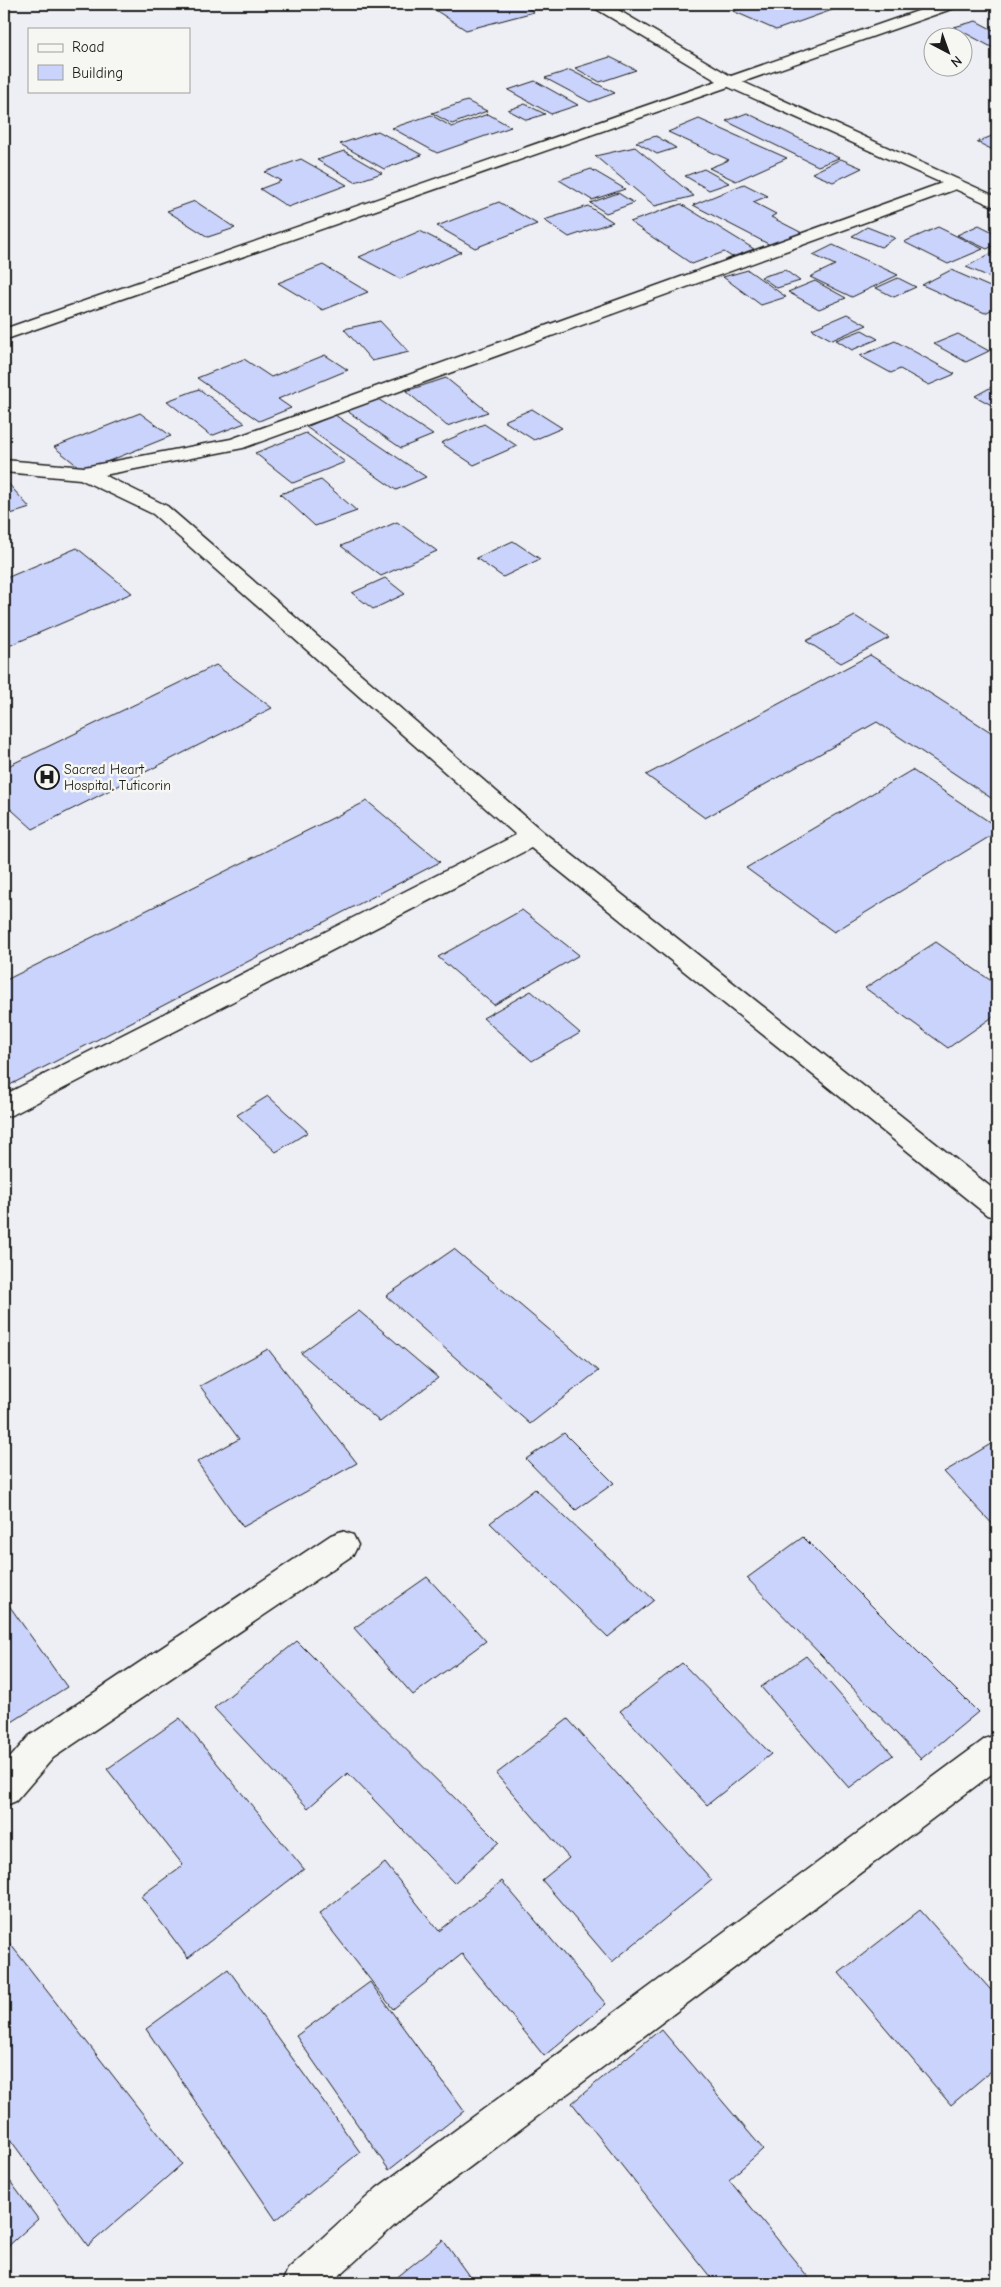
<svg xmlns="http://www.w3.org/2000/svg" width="1001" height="2287" viewBox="0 0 1001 2287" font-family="'Comic Neue',sans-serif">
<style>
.building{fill:#cad3fb;stroke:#1c1c1c}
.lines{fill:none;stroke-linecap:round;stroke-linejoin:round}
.minor-casing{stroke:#1c1c1c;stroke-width:3}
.tertiary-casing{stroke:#1c1c1c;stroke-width:3}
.secondary-casing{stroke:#1c1c1c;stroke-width:3}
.minor{fill:#f6f6f2;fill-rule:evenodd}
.tertiary{fill:#f6f6f2;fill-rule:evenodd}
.secondary{fill:#f6f6f2;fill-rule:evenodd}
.labels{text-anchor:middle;stroke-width:5;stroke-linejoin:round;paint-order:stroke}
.poi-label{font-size:14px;fill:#1c1c1c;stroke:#f6f6f2;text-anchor:start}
</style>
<rect width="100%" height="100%" fill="#edeff4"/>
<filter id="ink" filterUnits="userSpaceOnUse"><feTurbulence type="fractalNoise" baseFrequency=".02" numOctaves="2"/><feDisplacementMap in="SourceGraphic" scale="10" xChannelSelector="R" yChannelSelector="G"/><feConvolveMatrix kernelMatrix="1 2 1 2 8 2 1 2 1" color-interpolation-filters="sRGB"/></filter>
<g filter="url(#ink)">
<path class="building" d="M426 4H520L534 12 466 30Z
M753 4H849L776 30 733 11Z
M976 21 997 32V50L954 27Z
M610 57 636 70 600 82 575 68Z
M570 70 615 93 590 102 545 78Z
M535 81 578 105 551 114 508 90Z
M467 101 487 111 452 124 432 113Z
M525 104 545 114 527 120 508 110Z
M747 113 839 158 818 166 726 121Z
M488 114 511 127 437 153 392 128 431 115 452 127Z
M699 119 787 158 736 181 709 168 729 160 668 132Z
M378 131 422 155 384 169 340 144Z
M997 134V152L977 142Z
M656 136 676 148 657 154 636 142Z
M635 147 694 196 655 206 595 156Z
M344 151 382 173 355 182 317 160Z
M301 159 347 185 288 207 260 189 281 181 265 172Z
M841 159 862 168 833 182 812 173Z
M591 169 625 189 592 200 559 180Z
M704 169 729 183 709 190 685 176Z
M744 184 768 196 753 202 776 214 771 217 806 235 776 248 693 205Z
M618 193 634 203 606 213 590 203Z
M195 201 235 228 208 237 167 211Z
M499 202 537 224 475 248 437 226Z
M681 204 754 249 732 257 724 252 692 264 630 222Z
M588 206 613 222 569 237 544 220Z
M979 225 997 234V244L987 249 957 235Z
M867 227 895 238 881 247 852 236Z
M938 227 983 249 948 264 904 242Z
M420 231 461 252 400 279 359 257Z
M833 245 898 275 852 297 810 277 835 265 813 255Z
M997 250V280L966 267Z
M323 265 368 292 323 310 278 283Z
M748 270 786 297 761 305 723 277Z
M785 270 800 281 777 288 761 277Z
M951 270 997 290V307L985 313 922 285Z
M898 278 916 287 894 297 876 288Z
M815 281 846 298 819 309 788 292Z
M847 314 867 325 832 340 812 329Z
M380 321 409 352 372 361 344 329Z
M862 330 878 339 852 350 836 340Z
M958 334 989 351 966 362 934 344Z
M895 341 955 374 929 385 900 369 891 373 860 356Z
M325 355 348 370 278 399 291 408 259 421 197 378 244 359 271 377Z
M446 378 488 412 447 426 406 391Z
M997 384V408L975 396Z
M199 389 245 423 211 436 167 401Z
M378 399 433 435 401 448 347 411Z
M532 409 562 428 534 440 504 421Z
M140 413 171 436 84 471 54 447Z
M335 415 426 477 396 490 306 427Z
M484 424 517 446 474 465 441 443Z
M306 433 345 462 293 483 255 453Z
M321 480 357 511 315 526 280 494Z
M6 481 30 508 4 516V482Z
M397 522 437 551 381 576 341 546Z
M513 541 540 559 503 577 476 558Z
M77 548 132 593 4 648V579Z
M385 578 405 594 373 609 352 593Z
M855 616 889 638 841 663 806 641Z
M870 655 997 736V802L877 722 705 818 646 775Z
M216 665 272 708 33 829 4 803V768Z
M912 770 997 827V832L834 932 746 868Z
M367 801 440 862 4 1088V981Z
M522 910 579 955 494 1005 438 957Z
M936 942 997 985V1014L948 1048 865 988Z
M531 991 580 1033 532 1061 483 1018Z
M268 1096 308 1132 276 1152 237 1115Z
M454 1249 598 1371 530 1424 386 1296Z
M359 1311 438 1378 380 1422 301 1353Z
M268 1349 357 1463 243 1527 197 1462 239 1439 200 1386Z
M564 1433 614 1483 576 1510 526 1459Z
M994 1442 997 1445V1529L944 1472Z
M535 1489 654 1600 608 1637 490 1523Z
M803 1537 978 1712 921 1759 747 1578Z
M427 1577 486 1641 413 1695 354 1628Z
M8 1604 67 1687 4 1727V1607Z
M297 1641 499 1842 454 1883 348 1773 308 1808 214 1708Z
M806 1656 893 1755 849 1788 761 1687Z
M682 1663 771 1754 707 1805 620 1711Z
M180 1718 304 1869 188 1958 141 1896 183 1865 107 1769Z
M568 1719 712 1880 612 1962 542 1880 569 1858 496 1774Z
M385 1863 439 1931 502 1881 606 2004 544 2056 462 1954 393 2009 319 1914Z
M920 1910 997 1997V2066L951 2105 839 1973Z
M4 1936 182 2164 88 2246 4 2131Z
M228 1969 360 2152 276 2220 146 2029Z
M370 1982 464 2111 389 2170 296 2036Z
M661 2029 763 2149 729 2180 813 2283H715L572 2103Z
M4 2173 38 2219 4 2250Z
M443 2240 474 2283H390Z"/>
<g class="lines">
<defs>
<path id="minor" d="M953 179 959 180 961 184 959 188 243 448 104 475 167 506 542 831 997 1192V1218L987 1215 531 848 14 1114 4 1117V1095L516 835 153 514 80 479 4 472V460L84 467 231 439Z
M342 1531 353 1535 358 1545 353 1555 53 1758 16 1801 4 1806V1765L29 1736 331 1535Z
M997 1734V1770L405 2216 331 2283H282L288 2269 377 2188 985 1739Z"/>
<path id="tertiary" d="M591 4H608L734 78 997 197V208L722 84 593 7Z"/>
<path id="secondary" d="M938 4H959L957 7 4 340V329Z"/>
</defs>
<use href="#minor" class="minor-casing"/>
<use href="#tertiary" class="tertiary-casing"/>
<use href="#secondary" class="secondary-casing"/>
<use href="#minor" class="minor"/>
<use href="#tertiary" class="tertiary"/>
<use href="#secondary" class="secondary"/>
</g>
</g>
<defs>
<symbol id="hospital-ring" viewBox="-11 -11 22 22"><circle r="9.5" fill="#f6f6f2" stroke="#1c1c1c" stroke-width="1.5"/><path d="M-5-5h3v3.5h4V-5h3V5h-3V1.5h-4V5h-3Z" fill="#1c1c1c"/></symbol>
</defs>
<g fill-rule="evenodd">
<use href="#hospital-ring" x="33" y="763" width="28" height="28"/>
</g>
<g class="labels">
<g class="poi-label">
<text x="64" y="774">Sacred Heart<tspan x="64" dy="16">Hospital, Tuticorin</tspan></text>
</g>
</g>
<rect width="1001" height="2287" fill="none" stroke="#f6f6f2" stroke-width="20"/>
<rect x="10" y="10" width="981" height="2267" fill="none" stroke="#1c1c1c" stroke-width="2" filter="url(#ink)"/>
<rect x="28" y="28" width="162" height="65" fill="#f6f6f2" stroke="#9f9f9c"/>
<rect x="38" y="44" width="25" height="8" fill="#f6f6f2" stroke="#9f9f9c"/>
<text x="72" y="52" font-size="15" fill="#1c1c1c">Road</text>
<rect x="38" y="65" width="25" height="15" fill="#cad3fb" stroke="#9f9f9c"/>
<text x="72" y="78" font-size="15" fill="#1c1c1c">Building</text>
<g transform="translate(948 52) rotate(139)"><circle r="24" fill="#f6f6f2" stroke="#9f9f9c"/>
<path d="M0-4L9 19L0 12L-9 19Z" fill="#1c1c1c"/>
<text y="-8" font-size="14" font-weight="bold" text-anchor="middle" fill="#1c1c1c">N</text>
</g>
</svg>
